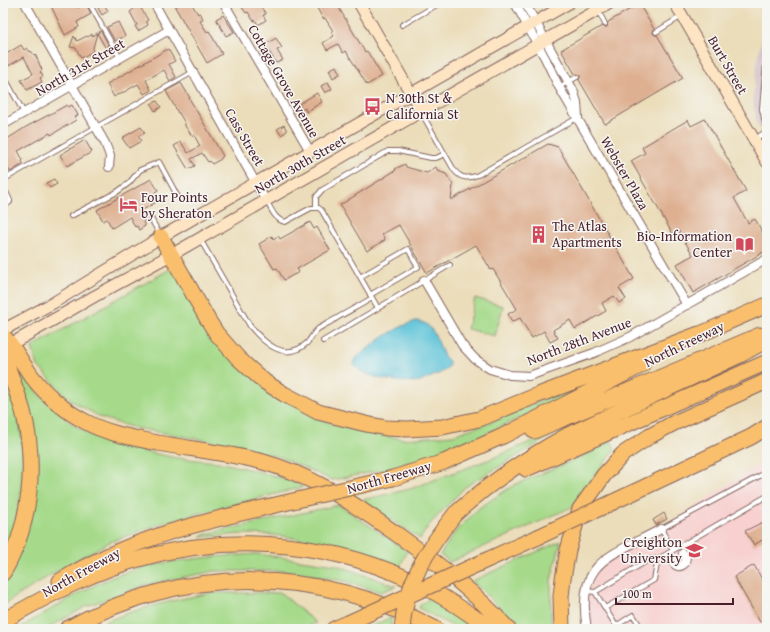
<svg xmlns="http://www.w3.org/2000/svg" width="770" height="632" viewBox="0 0 770 632" font-family="'Gentium Book Plus',serif">
<style>
.built{fill:#f7d0cf}
.industrial{fill:#d2bec5}
.green{fill:#a6da8a;stroke:#787c5a}
.water{fill:#5bc3d8;stroke:#527182}
.building{fill:#deb091}
.lines{fill:none;stroke-linecap:round;stroke-linejoin:round}
.lane-casing{stroke:#82625d;stroke-width:6}
.street-casing{stroke:#82625d;stroke-width:10}
.secondary-casing{stroke:#82625d;stroke-width:13}
.highway-casing{stroke:#82625d;stroke-width:17}
.lane{stroke:#fff;stroke-width:4}
.street{stroke:#fff;stroke-width:8}
.secondary{stroke:#fde5c4;stroke-width:11}
.highway{stroke:#f9bf6c;stroke-width:15}
.highway-bridge-casing{stroke:#82625d;stroke-width:17;stroke-linecap:butt}
.highway-bridge{stroke:#f9bf6c;stroke-width:15}
.labels{text-anchor:middle;stroke-width:3;stroke-linejoin:round;paint-order:stroke}
.street-label{font-size:14px;fill:#4a1f2b;stroke:#f6f6f2}
.poi-label{font-size:14px;fill:#4a1f2b;stroke:#f6f6f2;text-anchor:start}
</style>
<rect width="100%" height="100%" fill="#f6f6f2"/>
<filter id="ink" filterUnits="userSpaceOnUse"><feTurbulence type="fractalNoise" baseFrequency=".025" numOctaves="2"/><feDisplacementMap in="SourceGraphic" scale="8" xChannelSelector="R" yChannelSelector="G"/><feConvolveMatrix kernelMatrix="1 2 1 2 8 2 1 2 1" color-interpolation-filters="sRGB"/></filter>
<filter id="wash" filterUnits="userSpaceOnUse"><feTurbulence type="fractalNoise" baseFrequency=".012" numOctaves="4" result="noise"/><feDisplacementMap in="SourceGraphic" scale="16" xChannelSelector="R" yChannelSelector="G"/><feGaussianBlur stdDeviation="0.9" result="paint"/><feColorMatrix in="noise" values="0 0 0 0 0 0 0 0 0 0 0 0 0 0 0 0 0 1.4 0 .05"/><feComposite in="paint" operator="in"/></filter>
<g filter="url(#wash)">
<rect width="100%" height="100%" fill="#ebddb9"/>
<path class="built" d="M767 459V629H587L585 609 595 569 661 529Z"/>
<path class="industrial" d="M767 13V140L756 122 753 97 758 57Z"/>
<path class="green" d="M172 268 220 345 316 418 357 431 403 439 453 435 499 419 578 385 581 389 455 448 383 470 332 480 280 457 216 442 135 428 102 418 77 404 62 392 38 366 32 347Z
M475 298 503 306 495 336 467 329Z
M18 369 40 396 72 424 102 441 134 449 176 458 218 462 257 471 286 479 303 487 169 521 110 542 65 566 3 605V584L9 574 31 513 14 370Z
M3 378C7 390 14 401 17 413 26 451 24 492 14 529 11 539 9 549 3 558Z
M564 428 465 487 429 525 420 539 362 500 410 489 493 458Z
M611 441 615 449 584 489 574 506 450 562 440 555 455 532 479 508 514 485 579 458Z
M339 505 407 551 400 567 347 547 275 535 244 534 200 537 206 534Z
M561 541 551 580V623L553 629H522L472 581Z
M257 554 336 565 396 586 381 592 344 581 286 571H215L149 584 87 606 46 629H18C47 612 77 593 108 579 155 560 207 557 257 554Z
M211 593H281L316 623 301 629H91C129 609 169 601 211 593Z
M429 599 473 629H458L419 608 421 604Z
M391 617V629H367Z"/>
<path class="water" d="M416 321C428 322 432 329 437 339 440 345 441 351 444 356 446 359 450 360 449 364 448 369 443 372 438 374 433 376 427 379 421 381 405 384 361 379 353 363L355 359C375 343 391 329 416 321Z"/>
<g id="blocks">
<path class="building" d="M56 3H75L78 8 86 4 91 14 77 22 79 27 65 35 51 6Z
M182 3H191L198 14 200 13 203 19 200 21 207 32 209 31 222 54 207 63 175 7Z
M247 3H258L266 14 263 15 266 20 258 25 256 21 253 20 248 12 246 13 241 6Z
M326 3H336L365 52 367 51 382 76 367 85 346 51 343 53 338 44 327 50 323 43 334 36 331 32 333 31 325 18 323 19 317 8Z
M104 4 108 11 102 15 98 8Z
M639 4 654 29 653 33 655 35H657L683 78 605 124 579 80 580 77V75L575 74 561 50 602 26 604 27H607L608 22Z
M139 5 148 20 146 21 148 25 138 31 135 26 137 25 130 12Z
M223 15 234 32 226 36 216 19Z
M118 22 125 36 115 41 107 27Z
M101 31 111 50 108 52 97 33 92 52 81 58 76 48 70 47 74 36 77 41 87 36 88 37 92 34V36Z
M276 38 282 48 277 50 283 60 276 63 265 45Z
M21 45 24 50 27 48 30 52 31 51 34 55 35 54 42 70 40 72 43 76 40 78 42 82 27 90 21 80 33 74 24 57 3 69V56Z
M168 49 175 61 169 64 176 77 170 81 164 70 146 80 151 90 144 94 138 84 119 95 118 94 114 97 107 84Z
M336 66 340 74 333 78 329 70Z
M328 82 332 89 325 93 321 86Z
M181 83 190 98H189L223 156 221 158V159L212 164 210 161 208 162 202 153 191 159 195 166 188 169 174 146 181 142 188 153 200 146 194 135 192 136 188 130 185 126V123L179 113H178L166 91Z
M317 93 322 102 306 112 305 108 302 110 299 104Z
M157 101 161 107 155 111 151 104Z
M67 105 68 107 72 105 78 115 75 117 76 120 51 135 50 133 18 151 23 160 22 161 23 164 10 172 3 159V132L7 139 26 127Z
M705 119 746 191 734 198 748 223 755 219 767 240V250L693 293 677 264 693 255 678 230 672 233 631 161 645 153 642 147 688 120 691 126Z
M284 125 287 131 281 135 277 129Z
M141 127 145 133 138 136 141 141 129 148 122 138Z
M85 140 92 152 67 166 60 155Z
M548 144 558 147 634 279 619 288 626 299 619 303 614 296 602 303 606 311 575 329 570 320 553 330 558 338 550 342 544 331 532 338 520 318 512 322 508 314 517 309 493 269 491 270 476 245 427 273 399 225 382 234 385 240 367 251 340 205 396 170 395 169 405 164 406 167 427 173 436 167 438 171 446 174 453 185 451 200Z
M54 179 57 184 50 188 46 183Z
M151 179 158 190 155 192 160 200 139 212 145 221 143 222 145 226 139 230 137 226 135 227 130 217 112 228 107 219 103 221 97 210Z
M310 222 314 229 317 227 330 250 297 269 299 272 284 280 277 268 274 269 259 244 272 236 273 239 278 236 280 239Z
M664 513 667 519 656 525 653 520Z
M767 520V537L754 545 745 531Z
M754 565 767 588V617L760 622 734 577Z"/>
</g>
</g>
<g filter="url(#ink)">
<use href="#blocks" fill-opacity="0" stroke="#82625d" stroke-width="1"/>
<g class="lines">
<defs>
<path id="lane" d="M89 3 120 58
M598 10 605 24
M402 25 440 3
M656 32 682 16
M6 80 24 113
M559 87 577 77
M421 112 454 170C461 179 468 179 478 175L577 118
M755 139 767 131 762 109 767 52
M3 180 193 72
M267 202C272 210 275 220 285 222L311 208H319L322 211 378 308
M316 207V197L322 190 388 151H398L431 158H436L445 154
M149 215 160 235
M71 216 117 192 129 183 140 170 159 162 178 197
M200 239 250 326C264 343 285 363 307 343 311 339 313 333 318 329 324 325 331 322 337 318 349 311 361 305 372 298
M360 277 408 249 418 267 370 295
M323 341 450 265
M673 550 661 529 767 472
M586 591 595 592 650 559H658L767 496
M595 592 618 629
M605 608 654 580 658 559
M616 626 633 615 642 629"/>
<path id="street" d="M25 3 105 143 110 156 109 167
M154 3 266 201
M224 3 310 151
M515 3 545 58 559 87 687 305
M525 3 573 90 577 102 578 117
M3 125 169 30
M3 190 8 201 3 204
M424 280 462 345 475 359 490 369 510 375 529 376 594 353 630 337 767 259
M672 561C676 567 680 568 685 563L686 557 683 553
M587 629C575 560 610 557 661 529"/>
<path id="secondary" d="M359 3 421 111
M675 3 767 162
M3 330 53 303 161 237 569 3
M4 348 95 296 178 251 610 3"/>
<path id="highway" d="M161 237 208 320 217 334 238 358 250 369 265 382 284 394 318 412 366 424 386 428 407 429 442 427 479 419 533 397 699 334
M3 336C13 345 18 357 26 368 40 390 63 410 86 422 108 434 134 438 158 443 192 449 226 453 260 461 315 476 352 503 398 535 437 563 476 593 508 629
M689 339 767 305
M3 353C9 372 17 391 23 411 37 463 31 526 3 573
M534 431 760 335
M526 469 767 362
M393 478 444 462 503 436 642 365
M613 502 751 437 767 427
M455 514C489 483 528 457 568 435L740 355 767 340
M489 559 538 537
M60 581C128 539 194 524 271 506
M3 621C48 595 95 570 146 557 239 532 339 543 425 587 448 599 470 614 491 629
M67 629C184 564 318 565 436 629
M334 629 348 623
M562 629 561 596 563 579 568 550 580 509 604 475 623 454 650 436 672 424 767 381"/>
</defs>
<use href="#lane" class="lane-casing"/>
<use href="#street" class="street-casing"/>
<use href="#secondary" class="secondary-casing"/>
<use href="#highway" class="highway-casing"/>
<use href="#lane" class="lane"/>
<use href="#street" class="street"/>
<use href="#secondary" class="secondary"/>
<use href="#highway" class="highway"/>
<defs>
<path id="highway-bridge" d="M271 506 393 478
M538 537 613 502
M348 623 489 559
M402 629C405 584 428 548 455 514"/>
</defs>
<use href="#highway-bridge" class="highway-bridge-casing"/>
<use href="#highway-bridge" class="highway-bridge"/>
</g>
</g>
<defs>
<symbol id="bus-bare" viewBox="-9 -9 18 18"><path d="M-5-6H5V4H4V6H2V4H-2V6H-4V4H-5ZM-3.5-4V0h7V-4ZM-3.5 1.2v1.5H-2V1.2ZM2 1.2v1.5H3.5V1.2Z" fill="#d1495b" stroke="#f6f6f2" stroke-width="2.5" paint-order="stroke"/></symbol>
<symbol id="hotel-bare" viewBox="-9 -9 18 18"><path d="M-6-4.5h1.5V1H6V5H4.5V3h-9V5H-6ZM-4 0a1.8 1.8 0 1 1 3.6 0ZM.5 0V-2.5h3Q6-2.5 6 0Z" fill="#d1495b" stroke="#f6f6f2" stroke-width="2.5" paint-order="stroke"/></symbol>
<symbol id="building-bare" viewBox="-9 -9 18 18"><path d="M-4-6H4V6H1V3H-1V6H-4ZM-2.5-4.3h1.7v1.8h-1.7ZM.8-4.3h1.7v1.8H.8ZM-2.5-1h1.7V.8h-1.7ZM.8-1h1.7V.8H.8Z" fill="#d1495b" stroke="#f6f6f2" stroke-width="2.5" paint-order="stroke"/></symbol>
<symbol id="library-bare" viewBox="-9 -9 18 18"><path d="M-6-4Q-3-5.5-.7-3.5V5Q-3 3-6 4ZM6-4Q3-5.5 .7-3.5V5Q3 3 6 4Z" fill="#d1495b" stroke="#f6f6f2" stroke-width="2.5" paint-order="stroke"/></symbol>
<symbol id="university-bare" viewBox="-9 -9 18 18"><path d="M0-5L7-2L0 1L-7-2ZM-4 1L0 2.5L4 1V4Q0 6-4 4Z" fill="#d1495b" stroke="#f6f6f2" stroke-width="2.5" paint-order="stroke"/></symbol>
</defs>
<g fill-rule="evenodd">
<use href="#bus-bare" x="360" y="94" width="25" height="25"/>
<use href="#hotel-bare" x="116" y="192" width="25" height="25"/>
<use href="#building-bare" x="526" y="222" width="25" height="25"/>
<use href="#library-bare" x="732" y="232" width="25" height="25"/>
<use href="#university-bare" x="682" y="538" width="25" height="25"/>
</g>
<g class="labels">
<g class="street-label">
<text transform="translate(728 65) rotate(60)" y="5">Burt Street</text>
<text transform="translate(80 67) rotate(-30)" y="5">North 31st Street</text>
<text transform="translate(284 81) rotate(60)" y="5">Cottage Grove Avenue</text>
<text transform="translate(245 137) rotate(60)" y="5">Cass Street</text>
<text transform="translate(300 164) rotate(-30)" y="5">North 30th Street</text>
<text transform="translate(625 173) rotate(60)" y="5">Webster Plaza</text>
<text transform="translate(579 341) rotate(-21)" y="5">North 28th Avenue</text>
<text transform="translate(684 344) rotate(-26)" y="5">North Freeway</text>
<text transform="translate(389 477) rotate(-16)" y="5">North Freeway</text>
<text transform="translate(81 572) rotate(-29)" y="5">North Freeway</text>
</g>
<g class="poi-label">
<text x="386" y="103">N 30th St &amp;<tspan x="386" dy="16">California St</tspan></text>
<text x="141" y="202">Four Points<tspan x="141" dy="16">by Sheraton</tspan></text>
<text x="552" y="231">The Atlas<tspan x="552" dy="16">Apartments</tspan></text>
<text x="732" y="241" text-anchor="end">Bio-Information<tspan x="732" dy="16">Center</tspan></text>
<text x="682" y="547" text-anchor="end">Creighton<tspan x="682" dy="16">University</tspan></text>
</g>
</g>
<rect width="770" height="632" fill="none" stroke="#f6f6f2" stroke-width="16"/>
<path d="M616 598v6h117v-6" fill="none" stroke="#4a1f2b" stroke-width="2"/>
<text x="622" y="598" font-size="12" fill="#4a1f2b" stroke="#f6f6f2" stroke-width="3" paint-order="stroke">100 m</text>
</svg>
